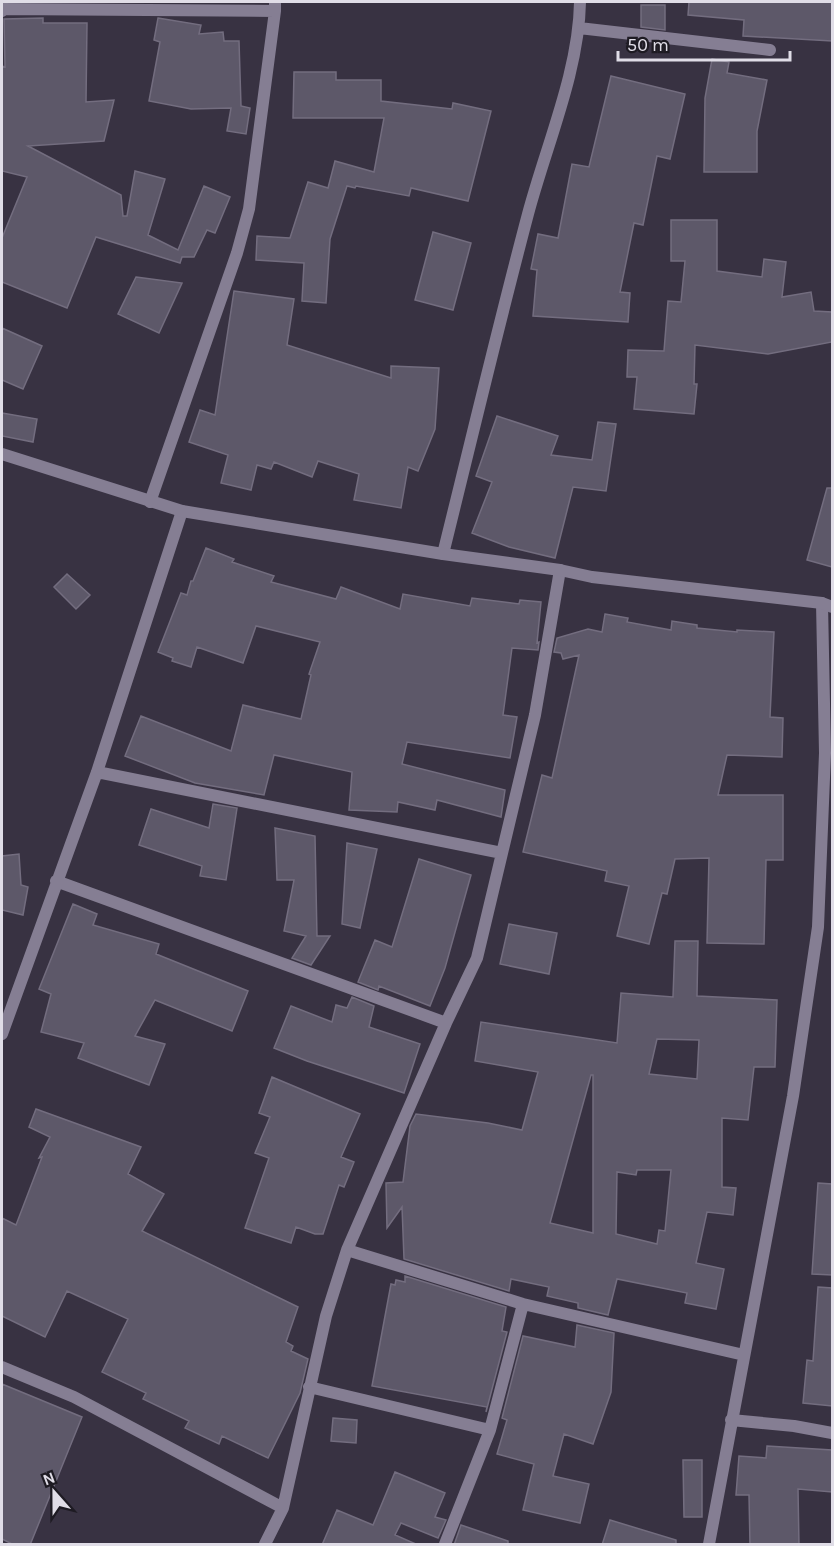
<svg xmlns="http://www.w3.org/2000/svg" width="834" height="1546" viewBox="0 0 834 1546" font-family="Karla,sans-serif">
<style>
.building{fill:#5d5869;stroke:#736d7f;stroke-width:1.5;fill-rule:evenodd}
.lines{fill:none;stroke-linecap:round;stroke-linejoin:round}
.minor{stroke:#857e93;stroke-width:12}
.tertiary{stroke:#857e93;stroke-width:12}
</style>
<rect width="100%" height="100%" fill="#383242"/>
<path class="building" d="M689 2H832V41L743 36 744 20 688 15Z
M641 5H665V30L641 27Z
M43 18V23H87L86 102 114 100 104 141 28 146 121 195 123 216H127L135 171 165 179 148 235 178 250 204 186 230 197 215 233 207 230 194 257H182L180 263 96 237 67 308 2 282V238L27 177 2 171V66L5 67 4 19Z
M158 18 201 25 199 34 223 32 224 41H239L241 106 250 108 246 134 227 131 231 108 191 109 149 101 160 42 154 40Z
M712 59 729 62 727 73 767 80 757 131V172H704L705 98Z
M294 72H336V80H381V101L452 109 453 103 491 111 468 201 411 188 409 196 356 186 355 188 347 186 330 239 326 303 302 301 304 263 256 260 257 236 290 238 308 182 328 188 335 161 374 172 384 118H293Z
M611 76 685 94 670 159 657 156 643 225 634 223 620 292 630 293 628 322 533 316 537 270 531 269 538 234 558 238 572 164 589 167Z
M671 220H717V271L762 277 764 259 786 262 782 297 811 292 814 311 832 312V342L768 354 695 345 694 384H697L694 414 634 409 637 377H627L628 350 664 351 668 301 681 302 685 261H671Z
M433 232 471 243 453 310 415 300Z
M136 277 182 283 159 333 118 314Z
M234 291 294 299 287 345 391 378V366L439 368 435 429 418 471 408 467 401 508 354 500 359 474 318 461 312 477 274 462 271 469 257 465 251 490 221 483 228 455 189 442 200 410 215 415Z
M2 328 42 346 23 389 2 380Z
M2 413 37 419 33 442 2 436Z
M497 416 558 436 551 455 592 460 598 422 616 424 606 491 573 487 555 558 509 547 472 533 492 482 476 476Z
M827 488H832V567L807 560Z
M206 548 234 559 232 562 274 576 271 582 336 599 341 587 400 609 403 594 470 606 472 598 519 604 520 600 541 602 537 643 539 642 538 650 512 648 503 715 517 717 510 758 407 742 402 764 505 790 501 817 437 800 435 810 398 802 397 812 349 810 352 772 274 755 264 795 195 783 125 756 141 716 231 751 243 705 301 719 311 675 309 674 320 642 256 626 243 663 197 647 191 667 172 661 173 658 158 652 181 593 187 595 191 581H193Z
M67 574 90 595 76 609 54 587Z
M605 614 628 618 627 622 671 630 672 621 697 625V628L737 632V630L774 632 770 717 783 718 782 757 727 755 718 795H783V860H766L764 944 707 943 709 858 675 859 667 894 662 893 649 944 617 936 629 886 605 881 607 871 523 852 542 775 552 778 579 655 563 659 561 653 554 652 557 638 588 629 602 632Z
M213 804 237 808 226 880 200 876 202 866 139 845 151 809 209 828Z
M275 828 315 836 317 936H330L311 965 292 958 306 936 284 931 294 880H277Z
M347 843 377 849 360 928 342 924Z
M19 854 21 885 28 887 23 915 2 910V856Z
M419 859 471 875 445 968 430 1006 379 986 378 990 358 982 375 940 392 947Z
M73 904 97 914 93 925 159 944 156 954 248 991 232 1031 155 1000 135 1036 165 1044 149 1085 78 1058 84 1043 41 1032 51 994 39 989Z
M509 924 557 933 549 974 500 964Z
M675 941H698L697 996 777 1000 775 1067H754L748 1120 722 1118V1187L736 1188 733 1215 707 1212 696 1263 724 1269 716 1309 685 1303 687 1293 617 1279 608 1315 578 1308V1303L547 1296 549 1287 511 1279 509 1291 404 1259 402 1207 387 1228 386 1183 403 1182 410 1126 416 1114 488 1123 522 1130 538 1072 475 1061 481 1022 617 1043 621 993 673 997ZM657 1039 699 1040 697 1079 649 1074ZM591 1075H593V1233L550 1223ZM637 1170H671L665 1231 659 1230 657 1244 616 1234 617 1172 636 1175Z
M352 997 374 1006 369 1027 420 1044 404 1093 307 1061 274 1048 291 1006 332 1022 336 1005 347 1008Z
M272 1077 360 1114 341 1157 354 1162 344 1187 339 1185 323 1234H315L296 1227 291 1243 245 1228 269 1158 255 1153 270 1117 259 1113Z
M36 1109 141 1147 128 1174 164 1194 142 1231 298 1307 286 1342 293 1346 291 1351 308 1359 300 1393 268 1458 222 1436 219 1444 185 1428 189 1421 143 1399 146 1393 102 1372 128 1319 67 1291 45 1337 2 1316V1218L16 1225 42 1157 39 1158 50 1137 29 1127Z
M818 1183 832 1184V1275L812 1274Z
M405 1276 506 1307 502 1331 507 1332 486 1412 487 1407 372 1386 391 1284 395 1285 396 1280 405 1282Z
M818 1287 832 1288V1406L803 1403 807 1360 813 1361Z
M577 1325 614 1333 611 1392 593 1444 564 1434 553 1476 589 1484 580 1523 523 1510 534 1464 497 1454 507 1420 502 1418 523 1336 575 1347Z
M2 1384 82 1417 30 1545H14L2 1539Z
M333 1418 357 1420 356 1443 331 1441Z
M767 1446 832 1450V1492L798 1489 799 1545H750L749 1495H736L739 1456 766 1458Z
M683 1460H702V1517H684Z
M395 1472 445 1493 435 1517 446 1520 438 1538 401 1523 395 1535 418 1545H322L337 1510 373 1525Z
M610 1520 676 1540V1545H602Z
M461 1525 508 1541V1545H454Z"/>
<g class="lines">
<path class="minor" d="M2 11 3 9 275 11
M579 28 770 50
M150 502 237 253 249 209 275 11V2
M443 554C471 441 498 327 528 214 546 146 579 71 580 2
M97 772 502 853
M56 881 446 1023
M2 1034 97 772 182 511
M347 1250 523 1304 744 1355
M2 1367 74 1397 283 1508
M309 1387 490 1430
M731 1420 794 1426 832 1433
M265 1544 283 1508 326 1316 347 1250 446 1023 477 958 535 715 560 570
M445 1544 490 1430 523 1304
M709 1544 793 1096 818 927 825 753 822 603"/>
<path class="tertiary" d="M2 454 182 511 443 554 560 570 592 577 822 603 832 607"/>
</g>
<rect width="834" height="1546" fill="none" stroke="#e0dde7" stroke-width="6"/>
<g transform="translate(54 1492) rotate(339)" stroke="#1e1b23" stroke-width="4.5" paint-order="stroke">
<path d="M0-4.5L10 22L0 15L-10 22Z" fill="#e0dde7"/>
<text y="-9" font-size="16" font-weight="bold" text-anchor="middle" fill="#e0dde7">N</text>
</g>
<path d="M618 51v9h172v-9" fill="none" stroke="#e0dde7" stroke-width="3"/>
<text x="627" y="51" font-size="18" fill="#e0dde7" stroke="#1e1b23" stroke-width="4.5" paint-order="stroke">50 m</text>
</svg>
